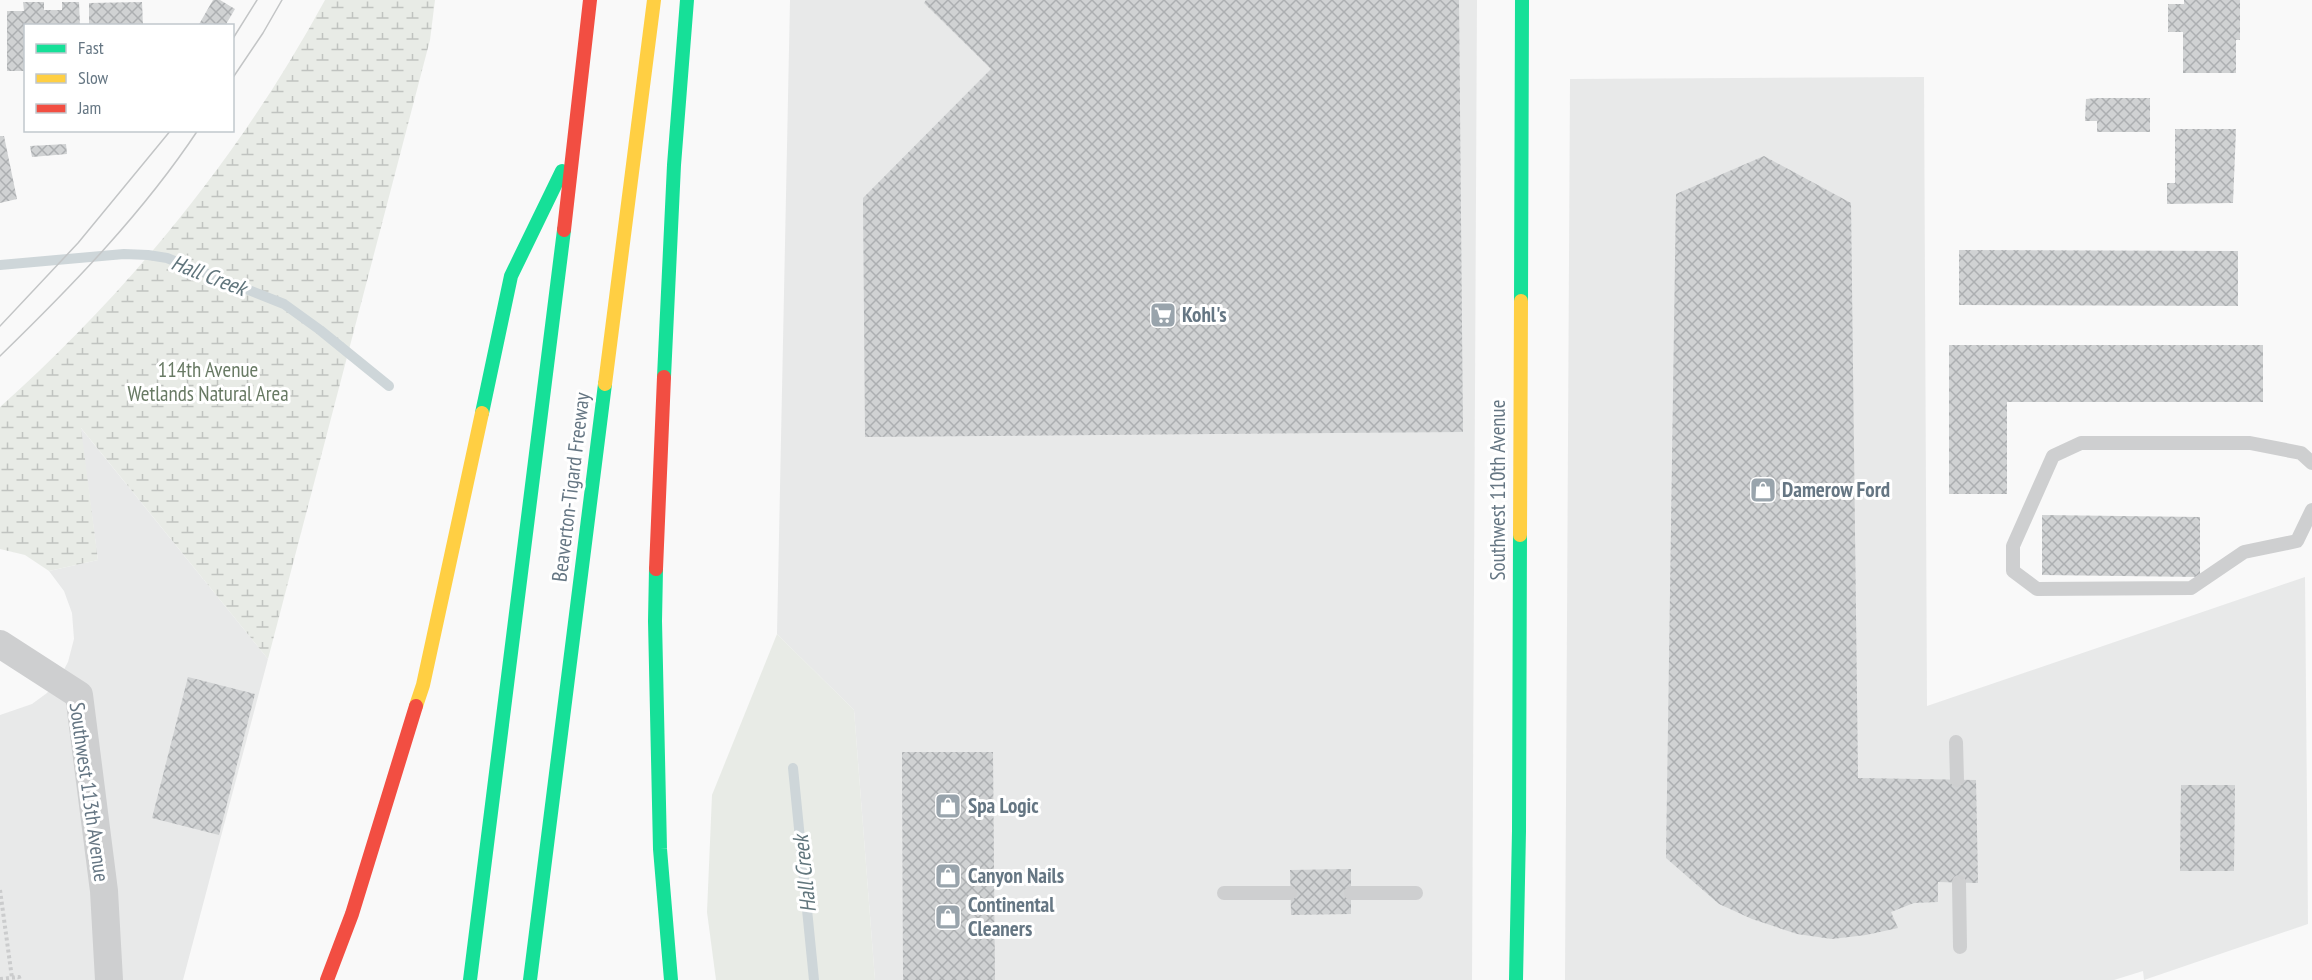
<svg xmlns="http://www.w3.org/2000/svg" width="2312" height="980" viewBox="0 0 2312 980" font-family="'PT Sans Narrow',sans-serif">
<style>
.built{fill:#e8e9e9}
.grass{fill:#e8ebe6}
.wetland{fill:url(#wetland-marsh)}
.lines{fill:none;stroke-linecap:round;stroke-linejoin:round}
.stream{stroke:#ced6d9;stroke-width:10}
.building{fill:url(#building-cross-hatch)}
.path{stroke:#cbcccd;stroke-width:4;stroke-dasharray:3 3;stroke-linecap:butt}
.lane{stroke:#cecfd0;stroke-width:14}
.street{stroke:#cecfd0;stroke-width:28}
.fast{stroke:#16e098;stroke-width:14}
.slow{stroke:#ffcf43;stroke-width:14}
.jam{stroke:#f24e42;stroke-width:14}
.tram{stroke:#c3c5c6;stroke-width:1.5}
.labels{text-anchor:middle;stroke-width:6;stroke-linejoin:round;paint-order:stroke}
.poi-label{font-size:21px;font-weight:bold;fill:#657683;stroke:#fff;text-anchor:start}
.park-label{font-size:21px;fill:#687a64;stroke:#fff}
.street-label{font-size:21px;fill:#657683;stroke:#fff}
.water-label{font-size:22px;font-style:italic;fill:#60757c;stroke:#fff}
</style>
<defs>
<pattern id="wetland-marsh" width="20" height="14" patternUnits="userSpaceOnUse" patternTransform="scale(1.5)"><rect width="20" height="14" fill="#e8ebe6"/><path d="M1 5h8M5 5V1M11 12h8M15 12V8" fill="none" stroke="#c0c3c0"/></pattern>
<pattern id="building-cross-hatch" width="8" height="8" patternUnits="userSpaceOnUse" patternTransform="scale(1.5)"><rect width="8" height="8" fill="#d0d2d3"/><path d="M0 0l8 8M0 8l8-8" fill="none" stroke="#acafb1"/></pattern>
</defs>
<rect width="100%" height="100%" fill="#f9f9f9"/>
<path class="built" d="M790 0H1477L1472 980H875L854 710 777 634Z
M1924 77 1927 706 2305 577 2308 924 2144 980 2143 971 2114 980H1565L1570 79Z
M80 427 268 659 183 980H0V715L32 704 47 693 59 679 68 662 74 639 72 613 64 591 49 571 98 560Z"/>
<path class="grass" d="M777 634 854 710 875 980H716L707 912 712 795Z"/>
<path class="wetland" d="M325 0H435L430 40 268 659 81 428 98 560 49 571 25 555 0 549V407C130 291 242 153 325 0Z"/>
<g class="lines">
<path class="stream" d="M0 265 124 254 148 255 167 258 284 304 320 330 389 386
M793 768 814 980"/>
</g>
<path class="building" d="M213 0H220L235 9 225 26H198Z
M926 0H1459L1463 432 865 437 863 198 991 69 924 3Z
M2184 0H2240V40H2236V73H2183V32H2168V4H2184Z
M23 2H44V10H62V2H79L80 26H26V71H7V11H24Z
M142 2 143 26H89V3Z
M2097 98H2150V132H2097V121H2085L2086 99Z
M2175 129H2236L2233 203 2167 204V183H2175Z
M0 136H4L17 199 0 203Z
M66 144 67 154 32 157 30 146Z
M1764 156 1851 203 1858 778 1976 780 1978 883 1938 882V902L1914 903 1891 912 1898 928 1866 935 1832 939 1797 934 1752 919 1719 904 1666 858 1676 194Z
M1959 250 2238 251V306L1959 305Z
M1949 345H2263V402H2007V494H1949Z
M2042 515 2200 517V577L2042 575Z
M188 677 255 694 219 835 152 818Z
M902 752H993L995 980H903Z
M2181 785H2235L2234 871H2180Z
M1351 869V914L1291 915 1290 870Z"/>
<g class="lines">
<path class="path" d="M0 890 12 978
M0 979 19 977 20 980"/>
<path class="lane" d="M2312 463 2301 453 2250 443H2081L2053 456 2013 546V571L2037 589 2191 588 2244 552 2297 541 2312 510
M1956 742 1957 780
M1959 882 1960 947
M1224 893H1290
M1351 893H1416"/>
<path class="street" d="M0 644 79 695 104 891 109 980"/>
<path class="fast" d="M1521 301 1522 0
M664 377 674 165 687 0
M482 413 511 276 562 171
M656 569 655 621 660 849 671 980
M470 980 564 230
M530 980 605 384
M1516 980 1519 831 1520 535"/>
<path class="slow" d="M605 384 654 0
M1520 535 1521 301
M416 706 423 685 482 413"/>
<path class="jam" d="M564 230 590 0
M656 569 664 377
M327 980 352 914 416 706"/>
<path class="tram" d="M232 40 257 0
M232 79 263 33 282 0
M0 326 78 243 171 130
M0 356C71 287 143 213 198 130"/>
</g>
<defs>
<symbol id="supermarket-square" viewBox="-11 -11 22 22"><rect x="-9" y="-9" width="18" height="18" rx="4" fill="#99a4ac" stroke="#fff"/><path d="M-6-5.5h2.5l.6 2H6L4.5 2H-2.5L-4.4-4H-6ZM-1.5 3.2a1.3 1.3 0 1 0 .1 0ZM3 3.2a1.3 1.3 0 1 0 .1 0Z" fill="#fff"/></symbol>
<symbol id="shop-square" viewBox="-11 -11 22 22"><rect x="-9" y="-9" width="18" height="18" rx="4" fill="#99a4ac" stroke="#fff"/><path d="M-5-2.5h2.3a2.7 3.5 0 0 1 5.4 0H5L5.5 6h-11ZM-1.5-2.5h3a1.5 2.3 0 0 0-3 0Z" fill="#fff"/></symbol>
</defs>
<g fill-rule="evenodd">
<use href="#supermarket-square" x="1148" y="300" width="30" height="30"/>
<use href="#shop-square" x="1748" y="475" width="30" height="30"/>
<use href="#shop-square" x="933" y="791" width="30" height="30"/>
<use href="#shop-square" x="933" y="861" width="30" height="30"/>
<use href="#shop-square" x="933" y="902" width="30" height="30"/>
</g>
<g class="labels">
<g class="poi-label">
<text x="1182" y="322">Kohl's</text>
<text x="1782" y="497">Damerow Ford</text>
<text x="968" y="813">Spa Logic</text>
<text x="968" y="883">Canyon Nails</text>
<text x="968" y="912">Continental<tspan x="968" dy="24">Cleaners</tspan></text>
</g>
<g class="park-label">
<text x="208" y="377">114th Avenue<tspan x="208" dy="24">Wetlands Natural Area</tspan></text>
</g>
<g class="street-label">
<text transform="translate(571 487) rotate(-83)" y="7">Beaverton-Tigard Freeway</text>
<text transform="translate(1498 490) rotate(-90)" y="7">Southwest 110th Avenue</text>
<text transform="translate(89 792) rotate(82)" y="7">Southwest 113th Avenue</text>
</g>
<g class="water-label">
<text transform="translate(209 275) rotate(21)" y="8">Hall Creek</text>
<text transform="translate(804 874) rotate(-96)" y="8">Hall Creek</text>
</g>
</g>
<rect x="24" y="24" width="210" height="108" fill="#ffffff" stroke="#c1c8cd" stroke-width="1.5"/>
<rect x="36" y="44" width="30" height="9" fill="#16e098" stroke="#c1c8cd" stroke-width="1.5"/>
<text x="78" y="54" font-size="18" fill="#657683">Fast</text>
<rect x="36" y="74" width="30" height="9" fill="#ffcf43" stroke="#c1c8cd" stroke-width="1.5"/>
<text x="78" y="84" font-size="18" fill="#657683">Slow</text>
<rect x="36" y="104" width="30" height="9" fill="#f24e42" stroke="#c1c8cd" stroke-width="1.5"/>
<text x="78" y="114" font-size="18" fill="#657683">Jam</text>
</svg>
